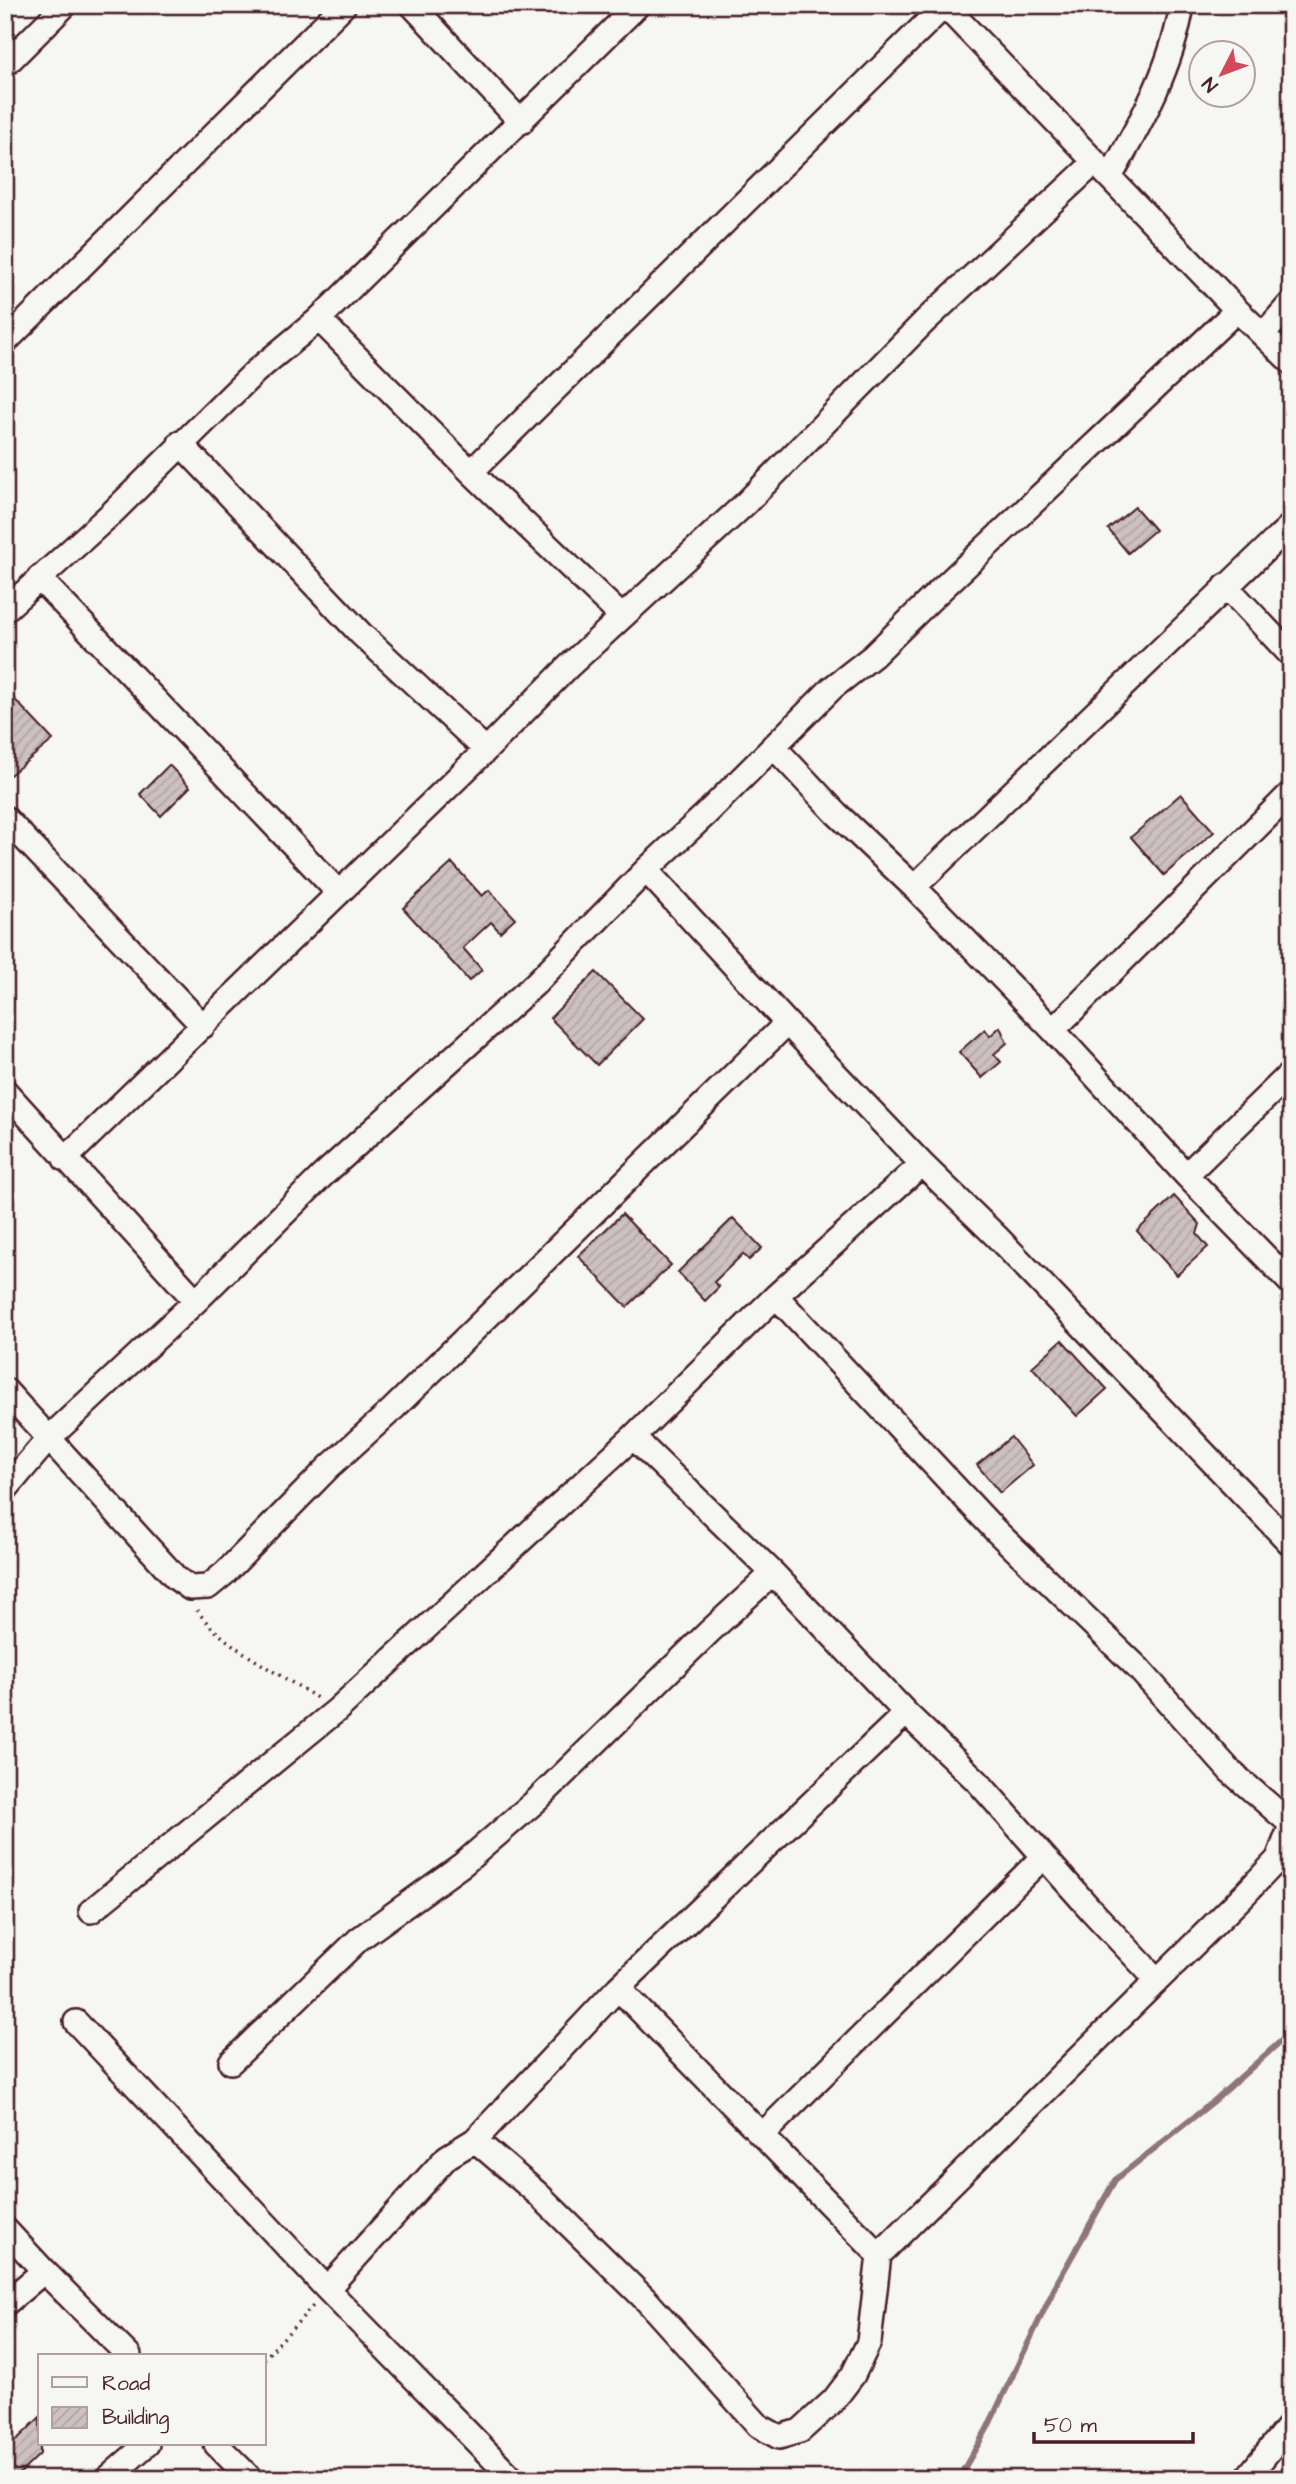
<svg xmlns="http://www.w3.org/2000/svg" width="1296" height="2484" viewBox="0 0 1296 2484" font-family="'Architects Daughter',sans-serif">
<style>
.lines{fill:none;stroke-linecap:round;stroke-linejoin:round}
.stream{stroke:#8e747a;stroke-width:6}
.building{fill:url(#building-hatch);stroke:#4a1f2b;stroke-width:2}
.minor-casing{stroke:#4a1f2b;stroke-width:28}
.path{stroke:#4a1f2b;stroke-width:3.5;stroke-dasharray:2 5;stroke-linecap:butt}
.minor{stroke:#f6f6f2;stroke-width:23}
</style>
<defs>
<pattern id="building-hatch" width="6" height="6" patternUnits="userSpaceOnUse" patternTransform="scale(1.75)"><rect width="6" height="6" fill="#ccc1c0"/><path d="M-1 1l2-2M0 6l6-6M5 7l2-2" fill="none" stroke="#b1a5a5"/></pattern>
</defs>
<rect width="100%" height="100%" fill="#f6f6f2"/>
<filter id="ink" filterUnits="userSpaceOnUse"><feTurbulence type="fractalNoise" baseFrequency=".0143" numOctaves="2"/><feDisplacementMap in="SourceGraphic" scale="14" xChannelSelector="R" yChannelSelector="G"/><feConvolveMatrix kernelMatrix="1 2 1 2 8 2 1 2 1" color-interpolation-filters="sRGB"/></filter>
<g filter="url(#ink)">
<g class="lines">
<path class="stream" d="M958 2479 987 2429 1058 2281 1115 2180 1214 2101 1291 2032"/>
</g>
<path class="building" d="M1135 507 1155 530 1128 553 1108 529Z
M5 689 53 740 5 779Z
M169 765 190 787 161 816 140 794Z
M1181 794 1214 832 1164 875 1131 837Z
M452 863 482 896 489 890 515 918 500 932 491 922 463 948 482 970 469 981 403 908Z
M596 972 643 1019 597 1065 550 1018Z
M1000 1027 1007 1043 994 1054 1001 1062 982 1078 959 1052 985 1029 990 1036Z
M1174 1196 1200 1224 1197 1234 1208 1247 1177 1275 1137 1231Z
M622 1214 671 1265 627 1307 578 1256Z
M733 1218 762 1248 749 1260 743 1254 714 1282 719 1287 705 1301 678 1272Z
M1062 1340 1107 1389 1077 1416 1032 1367Z
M1011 1437 1033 1465 1000 1493 977 1465Z
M40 2417V2454L14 2479H5V2451Z"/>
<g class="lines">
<defs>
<path id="minor" d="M412 5 521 122
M944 5 1237 310
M5 65 65 5
M1110 177C1141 122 1172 68 1182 5
M319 319 471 472 621 616
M1263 335 1291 303
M5 342 344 5
M180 443 361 634 486 750
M471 472 945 5
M39 578 339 893
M1226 586 1291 655
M5 610 113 512 255 372 319 319 638 5
M773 746 836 813 914 887 1053 1030 1186 1175 1291 1283
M5 818 203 1026
M646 870 787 1023 922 1164 997 1237 1291 1544
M914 887 1291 525
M1053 1030 1291 793
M5 1091 196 1301
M65 1159 486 750 569 666 745 504 925 321 1094 163
M1186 1175 1291 1073
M776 1296 995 1530 1138 1668 1230 1771 1291 1824
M5 1390 176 1578 190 1588 208 1587 225 1573 329 1467 393 1409 787 1023
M633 1437 773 1573 906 1713 978 1782 1091 1910 1156 1979
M5 1490 49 1438 196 1301 323 1175 535 984 646 870 706 814 832 688 873 656 930 600 1237 310 1291 362
M91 1911 337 1710 633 1437 776 1296 922 1164
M618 1988 879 2255
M76 2022 327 2289 513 2479
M231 2062 359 1939 463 1864 537 1800 709 1632 773 1573
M763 2134 1043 1857
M475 2140 538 2194 647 2301 759 2426 779 2437 800 2431 834 2400 853 2375 869 2342 879 2255 1244 1895 1278 1859 1291 1826
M5 2229 44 2271 129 2356
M327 2289 447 2157 475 2140 618 1988 906 1713
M5 2304 44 2271
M216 2444 251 2479
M107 2479 147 2444
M1246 2479 1291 2423"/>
</defs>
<use href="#minor" class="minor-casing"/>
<path class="path" d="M197 1610C219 1644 282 1675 317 1698
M264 2359 313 2306"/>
<use href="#minor" class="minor"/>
</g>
</g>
<rect width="1296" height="2484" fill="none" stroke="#f6f6f2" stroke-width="28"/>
<rect x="14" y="14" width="1268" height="2456" fill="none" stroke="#4a1f2b" stroke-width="2.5" filter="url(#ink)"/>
<rect x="38" y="2354" width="228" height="91" fill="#f6f6f2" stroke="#b1a0a2" stroke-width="2"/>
<rect x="52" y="2377" width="35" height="10" fill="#f6f6f2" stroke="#b1a0a2" stroke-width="2"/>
<text x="102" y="2390" font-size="21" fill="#4a1f2b">Road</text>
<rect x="52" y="2407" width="35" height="21" fill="url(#building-hatch)" stroke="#b1a0a2" stroke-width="2"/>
<text x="102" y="2424" font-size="21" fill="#4a1f2b">Building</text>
<g transform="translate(1222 74) rotate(228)"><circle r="33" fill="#f6f6f2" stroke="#b1a0a2" stroke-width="2"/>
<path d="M0-5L12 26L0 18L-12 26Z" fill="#d1495b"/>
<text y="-10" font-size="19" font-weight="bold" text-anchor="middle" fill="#4a1f2b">N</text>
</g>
<path d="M1034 2432v10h159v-10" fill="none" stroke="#4a1f2b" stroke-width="3.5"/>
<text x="1044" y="2432" font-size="21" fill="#4a1f2b" stroke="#f6f6f2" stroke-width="5" paint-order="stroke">50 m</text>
</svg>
